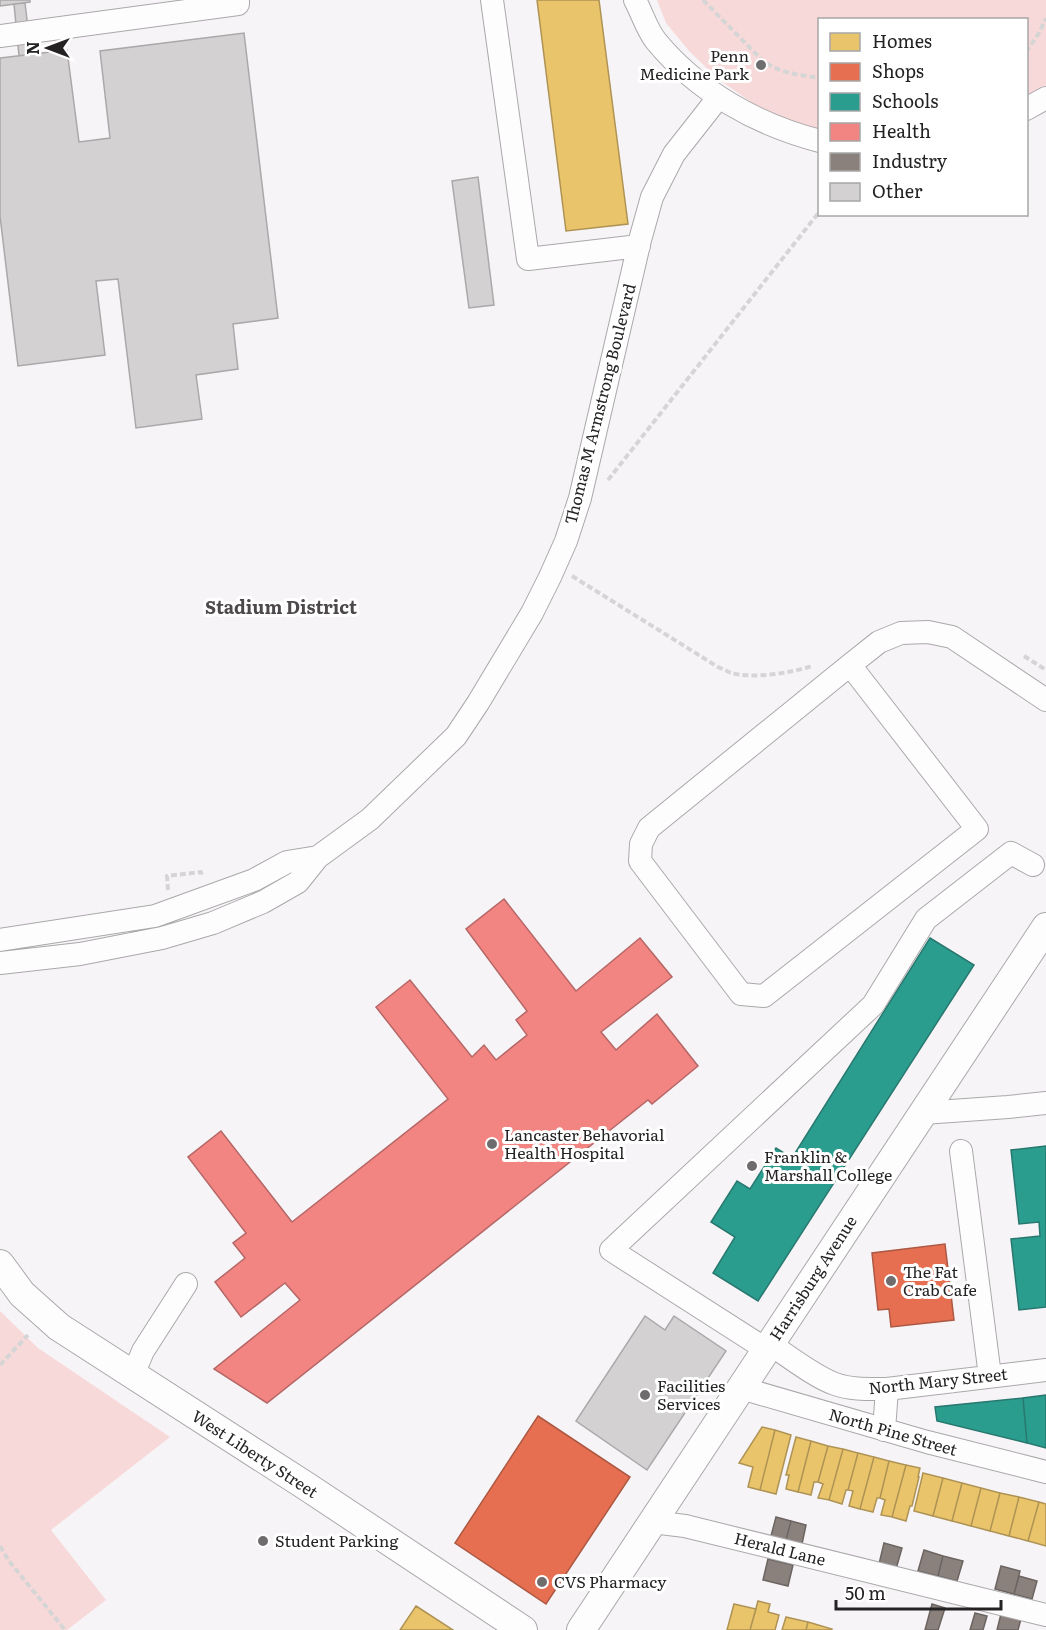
<svg xmlns="http://www.w3.org/2000/svg" width="1046" height="1630" viewBox="0 0 1046 1630" font-family="Literata,serif">
<style>
.green{fill:#f8d9d9}
.homes{fill:#e9c46a;stroke:#ae9355;stroke-width:1.5}
.shops{fill:#e76f51;stroke:#ac5843;stroke-width:1.5}
.schools{fill:#2a9d8f;stroke:#28786f;stroke-width:1.5}
.health{fill:#f28482;stroke:#b46766;stroke-width:1.5}
.industry{fill:#8a817c;stroke:#6b6461;stroke-width:1.5}
.building{fill:#d4d1d3;stroke:#aba8aa;stroke-width:1.5}
.lines{fill:none;stroke-linecap:round;stroke-linejoin:round}
.minor-casing{stroke:#aaa8aa;stroke-width:24}
.major-casing{stroke:#aaa8aa;stroke-width:30}
.path{stroke:#d6d5d6;stroke-width:4;stroke-dasharray:6 3;stroke-linecap:butt}
.minor{stroke:#fefdfe;stroke-width:22}
.major{stroke:#fefdfe;stroke-width:28}
.poi-dot{fill:#6e6c6d;stroke:#fff;stroke-width:2}
.labels{text-anchor:middle;stroke-width:6;stroke-linejoin:round;paint-order:stroke}
.poi-label{font-size:16px;fill:#242223;stroke:#fff;text-anchor:start}
.street-label{font-size:16px;fill:#242223;stroke:#fff}
.neighbourhood-label{font-size:18px;font-weight:bold;fill:#4c484b;stroke:#fff}
</style>
<rect width="100%" height="100%" fill="#f7f4f7"/>
<path class="green" d="M657 0H1046V85L1027 99 1026 20H820L819 131 761 109 718 79 689 51 666 23Z
M0 1311 38 1348 170 1437 51 1530 106 1600 67 1630H0Z"/>
<path class="homes" d="M537 0H599L628 224 566 231Z
M762 1427 775 1430 760 1490 748 1487 753 1467 739 1463Z
M775 1430 791 1435 776 1494 760 1490Z
M796 1437 811 1441 798 1492 786 1489 789 1475H786Z
M811 1441 828 1446 818 1482H814L811 1495 798 1492Z
M828 1446 843 1449 829 1500 818 1498 823 1484 818 1482Z
M843 1449 858 1453 848 1490H846L842 1504 829 1500Z
M858 1453 874 1457 860 1509 849 1506 853 1491 848 1490Z
M874 1457 889 1461 880 1498H877L873 1512 860 1509Z
M889 1461 906 1465 892 1517 881 1515 885 1500 880 1498Z
M906 1465 920 1468 918 1477H919L912 1506H910L906 1521 892 1517Z
M923 1473 943 1478 933 1516 914 1511Z
M943 1478 962 1483 952 1521 933 1516Z
M962 1483 981 1488 971 1526 952 1521Z
M981 1488 1000 1493 990 1531 971 1526Z
M1000 1493 1019 1497 1009 1536 990 1531Z
M1019 1497 1039 1502 1028 1541 1009 1536Z
M1039 1502 1046 1504V1546L1028 1541Z
M758 1601 770 1604 768 1612 779 1615 775 1630H750Z
M734 1604 756 1609 750 1630H727Z
M416 1606 453 1630H400Z
M786 1617 808 1622 806 1630H782Z
M808 1622 832 1629 831 1630H806Z"/>
<path class="shops" d="M945 1244 954 1320 891 1327 889 1309 878 1310 872 1253Z
M538 1416 630 1477 546 1604 455 1543Z"/>
<path class="schools" d="M930 938 974 965 758 1301 713 1273 735 1237 711 1222 737 1181 750 1189 776 1148 792 1158Z
M1046 1146V1307L1019 1310 1011 1239 1040 1236 1039 1222 1019 1224 1011 1150Z
M1046 1395V1448L1027 1443 1023 1398Z
M1023 1398 1027 1443 937 1421 935 1407Z"/>
<path class="health" d="M504 899 576 991 640 938 672 977 601 1032 616 1050 657 1014 698 1066 652 1104 648 1100 267 1403 214 1369 300 1300 285 1283 241 1317 215 1282 245 1258 233 1243 246 1233 188 1157 221 1131 292 1222 448 1099 376 1007 410 980 472 1057 484 1045 496 1060 527 1035 516 1020 527 1011 466 929Z"/>
<path class="industry" d="M776 1517 791 1521 786 1540 771 1536Z
M791 1521 806 1525 802 1544 786 1540Z
M884 1543 902 1548 896 1569 879 1564Z
M924 1550 943 1556 938 1576 918 1571Z
M943 1556 963 1561 957 1581 938 1576Z
M768 1559 793 1565 788 1586 763 1580Z
M1001 1566 1020 1571 1014 1594 995 1589Z
M1019 1576 1037 1581 1032 1599 1014 1594Z
M932 1604 945 1608 938 1630H925Z
M1002 1610 1022 1615 1018 1630H997Z
M975 1613 987 1616 983 1630H970Z"/>
<path class="building" d="M0 0H30V2L0 6Z
M25 3 31 54 19 56 14 4Z
M244 33 278 318 233 324 238 369 196 375 202 419 136 428 118 279 96 281 105 355 18 366 0 216V58L67 50 79 142 110 138 100 51Z
M478 177 494 305 469 308 452 181Z
M645 1316 665 1330 674 1316 726 1351 647 1470 576 1421Z"/>
<g class="lines">
<defs>
<path id="minor" d="M492 0 528 259 639 246
M635 0C642 13 647 30 656 41 697 91 757 125 820 141
M0 36 238 4V0
M1026 109 1046 98
M850 665 977 829 764 996 741 994 640 861 641 844 649 828 850 665 879 642 901 633 928 632 952 637 1046 700
M0 940 155 916 254 880 287 862 318 857
M0 963 80 954 162 938 213 923 263 902 298 882 318 857 370 819 456 736 478 703 532 613 550 577 566 541 580 498 640 240 652 197 674 154 718 98
M923 1113 1008 1107 1046 1103
M961 1151 990 1376
M770 1344C788 1356 815 1377 835 1384 851 1390 870 1389 887 1389L1046 1370
M767 1350 611 1250 873 1005 926 919 1011 853 1033 865
M133 1375 143 1351 186 1284
M741 1388 927 1442 1046 1472
M884 1430 887 1389
M652 1522 685 1526 1046 1615"/>
<path id="major" d="M0 1264 22 1294 59 1327 306 1486 523 1630
M581 1630 1046 927"/>
</defs>
<use href="#minor" class="minor-casing"/>
<use href="#major" class="major-casing"/>
<path class="path" d="M703 0 763 61C780 73 799 75 820 78
M1026 52 1039 33 1046 18
M608 480 820 211
M572 576 718 667C723 669 727 671 731 673 753 679 791 673 812 666
M1024 656 1046 670
M168 890 167 876 201 872 202 877
M0 1365 28 1335
M0 1546 9 1561 65 1630"/>
<use href="#minor" class="minor"/>
<use href="#major" class="major"/>
</g>
<g class="poi-dot">
<circle cx="761" cy="65" r="6"/>
<circle cx="492" cy="1144" r="6"/>
<circle cx="752" cy="1166" r="6"/>
<circle cx="891" cy="1281" r="6"/>
<circle cx="645" cy="1395" r="6"/>
<circle cx="263" cy="1541" r="6"/>
<circle cx="542" cy="1582" r="6"/>
</g>
<g class="labels">
<g class="poi-label">
<text x="749" y="62" text-anchor="end">Penn<tspan x="749" dy="18">Medicine Park</tspan></text>
<text x="504" y="1141">Lancaster Behavorial<tspan x="504" dy="18">Health Hospital</tspan></text>
<text x="764" y="1163">Franklin &amp;<tspan x="764" dy="18">Marshall College</tspan></text>
<text x="903" y="1278">The Fat<tspan x="903" dy="18">Crab Cafe</tspan></text>
<text x="657" y="1392">Facilities<tspan x="657" dy="18">Services</tspan></text>
<text x="275" y="1547">Student Parking</text>
<text x="554" y="1588">CVS Pharmacy</text>
</g>
<g class="street-label">
<text transform="translate(600 404) rotate(-76)" y="6">Thomas M Armstrong Boulevard</text>
<text transform="translate(813 1278) rotate(-57)" y="6">Harrisburg Avenue</text>
<text transform="translate(938 1381) rotate(-6)" y="6">North Mary Street</text>
<text transform="translate(893 1432) rotate(16)" y="6">North Pine Street</text>
<text transform="translate(255 1454) rotate(33)" y="6">West Liberty Street</text>
<text transform="translate(780 1549) rotate(14)" y="6">Herald Lane</text>
</g>
<g class="neighbourhood-label">
<text x="281" y="614">Stadium District</text>
</g>
</g>
<rect x="818" y="18" width="210" height="198" fill="#ffffff" stroke="#a7a7a7" stroke-width="1.5"/>
<rect x="830" y="33" width="30" height="18" fill="#e9c46a" stroke="#a7a7a7" stroke-width="1.5"/>
<text x="872" y="48" font-size="18" fill="#242223">Homes</text>
<rect x="830" y="63" width="30" height="18" fill="#e76f51" stroke="#a7a7a7" stroke-width="1.5"/>
<text x="872" y="78" font-size="18" fill="#242223">Shops</text>
<rect x="830" y="93" width="30" height="18" fill="#2a9d8f" stroke="#a7a7a7" stroke-width="1.5"/>
<text x="872" y="108" font-size="18" fill="#242223">Schools</text>
<rect x="830" y="123" width="30" height="18" fill="#f28482" stroke="#a7a7a7" stroke-width="1.5"/>
<text x="872" y="138" font-size="18" fill="#242223">Health</text>
<rect x="830" y="153" width="30" height="18" fill="#8a817c" stroke="#a7a7a7" stroke-width="1.5"/>
<text x="872" y="168" font-size="18" fill="#242223">Industry</text>
<rect x="830" y="183" width="30" height="18" fill="#d4d1d3" stroke="#a7a7a7" stroke-width="1.5"/>
<text x="872" y="198" font-size="18" fill="#242223">Other</text>
<g transform="translate(48 48) rotate(270)" stroke="#ffffff" stroke-width="4.5" paint-order="stroke">
<path d="M0-4.5L10 22L0 15L-10 22Z" fill="#242223"/>
<text y="-9" font-size="16" font-weight="bold" text-anchor="middle" fill="#242223">N</text>
</g>
<path d="M836 1600v9h165v-9" fill="none" stroke="#242223" stroke-width="3"/>
<text x="845" y="1600" font-size="18" fill="#242223" stroke="#ffffff" stroke-width="4.5" paint-order="stroke">50 m</text>
</svg>
